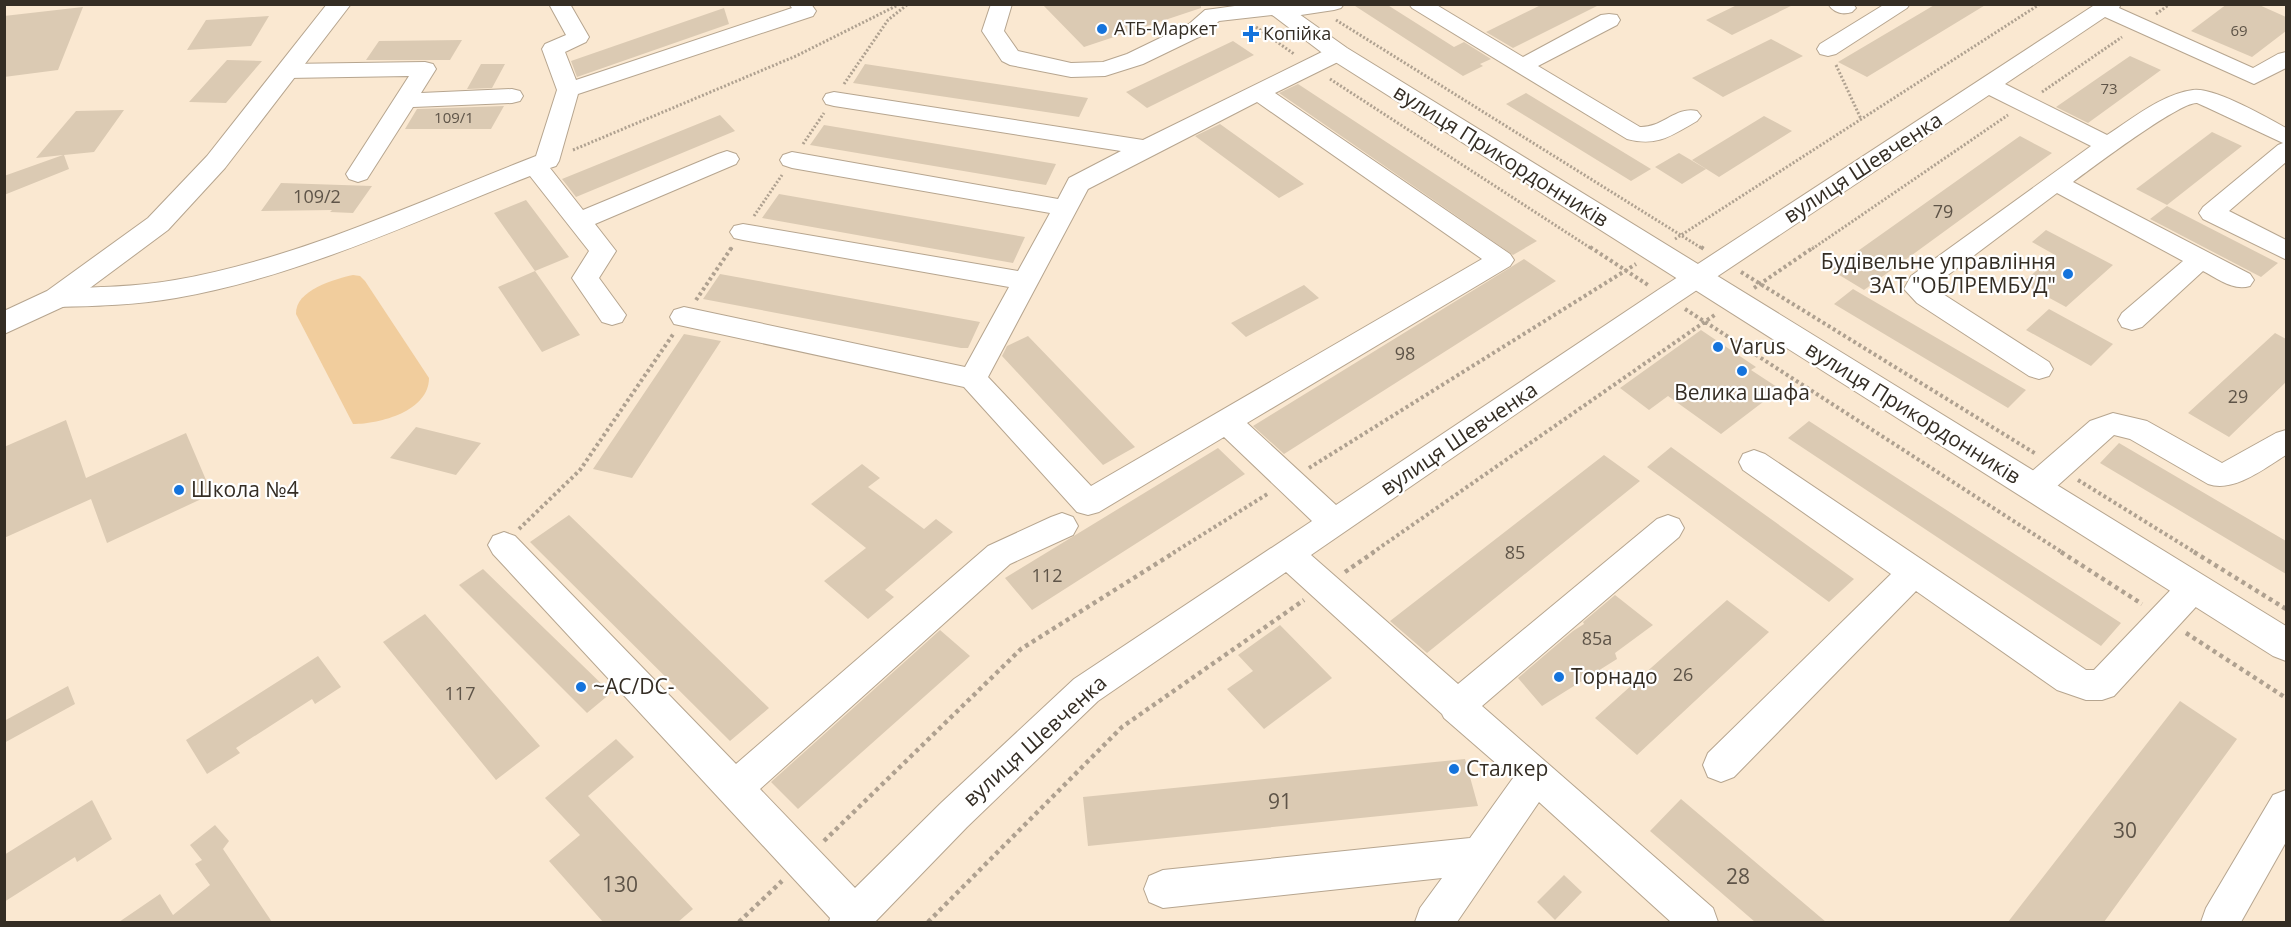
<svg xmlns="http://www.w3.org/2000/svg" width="2291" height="927" viewBox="0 0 2291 927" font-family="'Open Sans',sans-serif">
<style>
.green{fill:#f1cd9d}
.building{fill:#dbcab3}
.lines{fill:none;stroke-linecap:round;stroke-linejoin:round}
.minor-casing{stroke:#b6a58f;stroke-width:2}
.major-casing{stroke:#b6a58f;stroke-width:2}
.path-far2{stroke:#afa190;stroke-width:3;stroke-dasharray:2 2;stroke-linecap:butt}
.path-far1{stroke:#afa190;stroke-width:4;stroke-dasharray:3 3;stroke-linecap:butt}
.path{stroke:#afa190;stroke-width:4.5;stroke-dasharray:4 4;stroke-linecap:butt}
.minor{fill:#fff;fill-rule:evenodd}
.major{fill:#fff;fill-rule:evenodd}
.poi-dot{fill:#1473dc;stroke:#fff;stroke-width:2}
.labels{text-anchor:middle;stroke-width:4.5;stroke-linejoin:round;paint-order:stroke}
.far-number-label{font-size:15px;fill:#5e5448}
.far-poi-label{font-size:18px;fill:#342d24;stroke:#fff;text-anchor:start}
.number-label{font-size:18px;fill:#5e5448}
.street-label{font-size:21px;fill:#342d24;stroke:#fff}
.poi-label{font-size:21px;fill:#342d24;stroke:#fff;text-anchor:start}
.near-number-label{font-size:21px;fill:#5e5448}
</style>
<rect width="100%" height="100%" fill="#fae8d1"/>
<path class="green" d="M353 275 360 276 365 281 429 378C429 411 380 424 353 424L296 314C295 290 335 279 353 275Z"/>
<path class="building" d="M1042 4H1201V8L1084 47Z
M1352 4H1386L1454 47 1464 42 1491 59 1480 64 1483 66 1463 76Z
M1543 4H1601L1513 48 1486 32Z
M1739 4H1795L1732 35 1706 20Z
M1936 4H1987L1867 77 1838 62Z
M2227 4H2257L2286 17V31L2252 57 2191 31Z
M83 7 58 70 4 77V16Z
M724 8 729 24 577 77 571 61Z
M269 16 251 46 187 50 206 20Z
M1771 39 1803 56 1723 97 1692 78Z
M462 40 450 60H366L379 41Z
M1233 41 1254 55 1147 108 1126 92Z
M2130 56 2161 70 2088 123 2056 107Z
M227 60 262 61 226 103 189 102Z
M481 64H505L492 88 467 89Z
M865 64 1088 98 1079 117 853 83Z
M1298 84 1537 241 1513 255 1279 93Z
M1526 93 1651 169 1631 181 1506 104Z
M504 106 491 129H405L417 109Z
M124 110 94 152 64 155 69 169 4 195V176L63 155 36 158 76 111Z
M720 115 735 131 576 197 562 179Z
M1764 116 1792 131 1719 177 1692 160Z
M1220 124 1304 184 1279 198 1195 136Z
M824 125 1056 164 1046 185 810 145Z
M2212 132 2242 146 2167 205 2136 189Z
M2020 136 2052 153 1864 290 1831 270Z
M1679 153 1706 169 1682 184 1655 167Z
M281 183 372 186 353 213 330 212 332 210 261 211Z
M779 194 1025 237 1013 263 762 218Z
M526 200 569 257 535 271 494 213Z
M2167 206 2278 263 2261 277 2150 219Z
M2046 230 2113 265 2066 307 2022 283 2055 255 2032 242Z
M1524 259 1556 281 1284 454 1253 426Z
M535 271 580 335 542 352 498 287Z
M720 274 980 322 968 348H961L703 299Z
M1304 285 1319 298 1246 337 1231 323Z
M1853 289 2026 390 2008 408 1834 304Z
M2049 309 2113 344 2091 366 2026 330Z
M1701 330 1756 367 1751 370 1780 389 1721 434 1668 396 1649 410 1620 388Z
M2275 333 2286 339V382L2229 437 2188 413Z
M684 334 721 341 632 478 593 469Z
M1028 336 1135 447 1103 465 1002 356 1007 346Z
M66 420 86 478 186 433 212 494 107 543 91 499 4 538V447Z
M1809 421 2121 623 2101 646 1788 438Z
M416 427 481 443 456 475 390 458Z
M2119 443 2286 541V574L2100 463Z
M1671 447 1854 579 1829 602 1647 467Z
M1218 448 1245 474 1032 610 1005 578Z
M1604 455 1640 481 1427 653 1390 621Z
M862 464 880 478 868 487 924 529 936 519 953 532 885 590 894 597 868 619 824 581 866 548 811 504Z
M569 515 769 708 730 741 530 542Z
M483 569 611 693 587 713 459 585Z
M1615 595 1653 625 1615 653 1617 659 1542 706 1518 678 1573 631 1584 624 1583 622Z
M1727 600 1769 632 1637 755 1595 718Z
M425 614 540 746 496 780 383 642Z
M1280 625 1332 678 1264 729 1227 689 1253 671 1238 655Z
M940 630 970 656 798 809 771 782Z
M318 656 341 687 315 704 312 699 236 748 240 753 207 774 186 740Z
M68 686 75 704 4 743V721Z
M2180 701 2237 739 2104 922H2008Z
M616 739 634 757 588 796 693 909 678 922H603L549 861 580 835 545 798Z
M1465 759 1478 806 1088 846 1083 797Z
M1681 799 1826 922H1755L1650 831Z
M92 800 112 839 77 862 75 857 4 902V855Z
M215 825 229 841 223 849 272 922H119L160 894 173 915 210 885 195 864 202 860 190 845Z
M1564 875 1582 892 1555 920 1537 902Z"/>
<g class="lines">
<defs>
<path id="minor" d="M549 4H570L589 37 586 42 565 52 576 80 792 8 789 4H811L816 11 813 16 578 94 559 161 556 166 550 168 583 210 718 154 727 151 736 154 739 159 736 164 595 224 616 251 599 278 626 315 622 322 612 325 602 322 576 284 572 278 589 251 530 176C415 221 298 277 176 298 137 305 97 306 57 307L48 305 44 298 48 291 57 289C96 287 136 287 175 280 295 260 422 200 536 156L557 90 542 49 545 44 566 35Z
M991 4H1012L1004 31 1018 51 1071 63 1103 62 1127 54 1189 24 1205 10 1213 9 1249 4H1344L1341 8 1334 10 1281 18 1272 15 1219 21 1205 34 1143 64 1105 76 1071 77 1010 65 1002 61 982 31Z
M1409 4H1435L1523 57 1601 15 1609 14 1617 15 1620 20 1617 25 1538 66 1640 127C1662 128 1676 106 1697 111L1701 116 1697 121C1671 136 1657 147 1627 139L1412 8Z
M1828 4H1853L1856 8 1852 12C1843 15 1834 13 1828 4Z
M1885 4H1910L1907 8 1836 54 1828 56 1820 54 1817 49 1820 44Z
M2096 4H2121L2119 8 2253 68 2278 54 2286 52V68L2254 84 2105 17 2005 84 2107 135C2132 119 2162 94 2193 90 2214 87 2266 117 2286 128V162L2229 211 2286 240 2285 259 2203 219 2199 213 2203 207 2278 145 2283 143 2206 107C2203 106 2200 104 2197 103 2179 102 2092 168 2073 182L2250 274 2254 280 2250 286C2233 291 2218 279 2203 271L2142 327 2132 330 2122 327 2118 320 2122 313 2183 261 2057 193 1932 287 2049 362 2053 369 2049 376 2039 379 2029 376 1917 303 1904 289 1911 276 2091 146 1989 95 1676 304 1311 555 1458 684 1657 519 1668 515 1679 519 1684 528 1679 537 1482 706 1713 908 1718 922H1671L1539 802 1457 922H1415L1420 908 1442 878 1163 908 1149 902 1144 889 1149 876 1163 870 1470 838 1513 778 1444 718 1442 714 1286 572 1098 701 967 827 875 922H829L830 918 493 554 488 545 493 536 504 532 515 536 736 764 988 546 1051 517 1062 513 1073 517 1078 526 1073 535 1010 564 760 789 855 888 941 803 1074 679 1312 521 1224 437 1099 512 1088 515 1077 512 964 387 674 324 670 317 674 310 684 307 965 367 1009 287 743 240 734 238 730 232 734 226 743 224 1018 271 1050 213 792 168 783 165 780 160 783 155 792 152 1058 199 1069 178 1121 151 834 106 826 104 823 99 826 94 834 92 1143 140 1330 48 1338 46 1346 48 1349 53 1346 58 1275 93 1510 254 1514 260 1510 266 1247 423 1336 505 1658 290ZM1257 102 1482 259 1091 486 988 377 1088 189Z
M425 62 433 64 436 69 421 93 512 89 520 91 523 96 520 101 512 103 413 107 367 179 358 182 349 179 346 174 409 76 287 78 279 76 276 71 279 66 287 64Z
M2113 413 2147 421 2222 463 2276 433 2286 430V455C2265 468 2234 493 2208 484L2130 439 2114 435 2045 497 2034 500 2023 497 2019 488 2023 479 2090 421Z
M1754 450 1765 454 2086 670H2094L2183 577 2194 573 2205 577 2210 587 2205 597 2114 696 2102 700H2086L2057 690 1916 591 1734 777 1721 782 1708 777 1703 765 1708 753 1891 574 1743 470 1739 462 1743 454Z
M2286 790V842L2241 922H2201L2206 908 2273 795Z"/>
<path id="major" d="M327 4H351L225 168 168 230 67 305 4 334V311L47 291 148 218 207 156Z
M1258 4H1285L1347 48 2286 626V661L2273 656 1329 58Z"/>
</defs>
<use href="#minor" class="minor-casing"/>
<use href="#major" class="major-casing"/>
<path class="path-far2" d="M2156 14 2170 4
M1336 20 1703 249
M1256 27 1294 54
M1836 65 1861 119
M1330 79 1592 249
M844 84 888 20 908 4
M2042 92 2122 37
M803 144 824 113
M573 150 796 56 900 4
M754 216 782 175
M1675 239 2040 4
M731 249 733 246
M1812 249 2008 115"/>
<path class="path-far1" d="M1590 247 1648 285
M1701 247 1704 249
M1741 272 2036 454
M1754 288 1814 247
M696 300 732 247
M1685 309 2063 553
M1309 468 1636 264
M2078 480 2196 553
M519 529 580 470 674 333
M1173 553 1269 493
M1372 553 1716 314"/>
<path class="path" d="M2061 552 2142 604
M2194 552 2286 609
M1345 572 1374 552
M2186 633 2286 698
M824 841 1021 649 1175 552
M739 922 782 881
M928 922 1122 727 1304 600"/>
<use href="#minor" class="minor"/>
<use href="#major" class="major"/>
</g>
<g class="poi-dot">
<circle cx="1102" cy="29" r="6"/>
<path d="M1248 25h6v6h6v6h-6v6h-6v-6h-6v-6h6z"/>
<circle cx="2068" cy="274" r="6"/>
<circle cx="1718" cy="347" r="6"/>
<circle cx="1742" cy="371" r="6"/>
<circle cx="179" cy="490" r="6"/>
<circle cx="1559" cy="677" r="6"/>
<circle cx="581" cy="687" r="6"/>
<circle cx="1454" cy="769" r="6"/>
</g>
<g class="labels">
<g class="far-number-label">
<text x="2239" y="36">69</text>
<text x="2109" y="94">73</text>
<text x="454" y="123">109/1</text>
</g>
<g class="far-poi-label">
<text x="1114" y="35">АТБ-Маркет</text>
<text x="1263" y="40">Копійка</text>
</g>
<g class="number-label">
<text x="317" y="203">109/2</text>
<text x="1943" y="218">79</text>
<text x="1405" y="360">98</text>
<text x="2238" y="403">29</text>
<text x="1515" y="559">85</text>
<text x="1047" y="582">112</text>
<text x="1597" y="645">85а</text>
<text x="1683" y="681">26</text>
<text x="460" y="700">117</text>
</g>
<g class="street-label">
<text transform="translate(1501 156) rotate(32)" y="7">вулиця Прикордонників</text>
<text transform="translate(1863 168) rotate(-33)" y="7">вулиця Шевченка</text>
<text transform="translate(1913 413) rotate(32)" y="7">вулиця Прикордонників</text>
<text transform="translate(1459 439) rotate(-34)" y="7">вулиця Шевченка</text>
<text transform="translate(1035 741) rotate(-42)" y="7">вулиця Шевченка</text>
</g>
<g class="poi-label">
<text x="2056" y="269" text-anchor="end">Будівельне управління<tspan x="2056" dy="24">ЗАТ "ОБЛРЕМБУД"</tspan></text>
<text x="1730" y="354">Varus</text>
<text x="1742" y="400" text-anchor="middle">Велика шафа</text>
<text x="191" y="497">Школа №4</text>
<text x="1571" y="684">Торнадо</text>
<text x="593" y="694">~AC/DC-</text>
<text x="1466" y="776">Сталкер</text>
</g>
<g class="near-number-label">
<text x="1280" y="809">91</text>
<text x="2125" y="838">30</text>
<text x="1738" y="884">28</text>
<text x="620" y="892">130</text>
</g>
</g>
<rect width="2291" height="927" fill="none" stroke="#342d24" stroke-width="12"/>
</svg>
